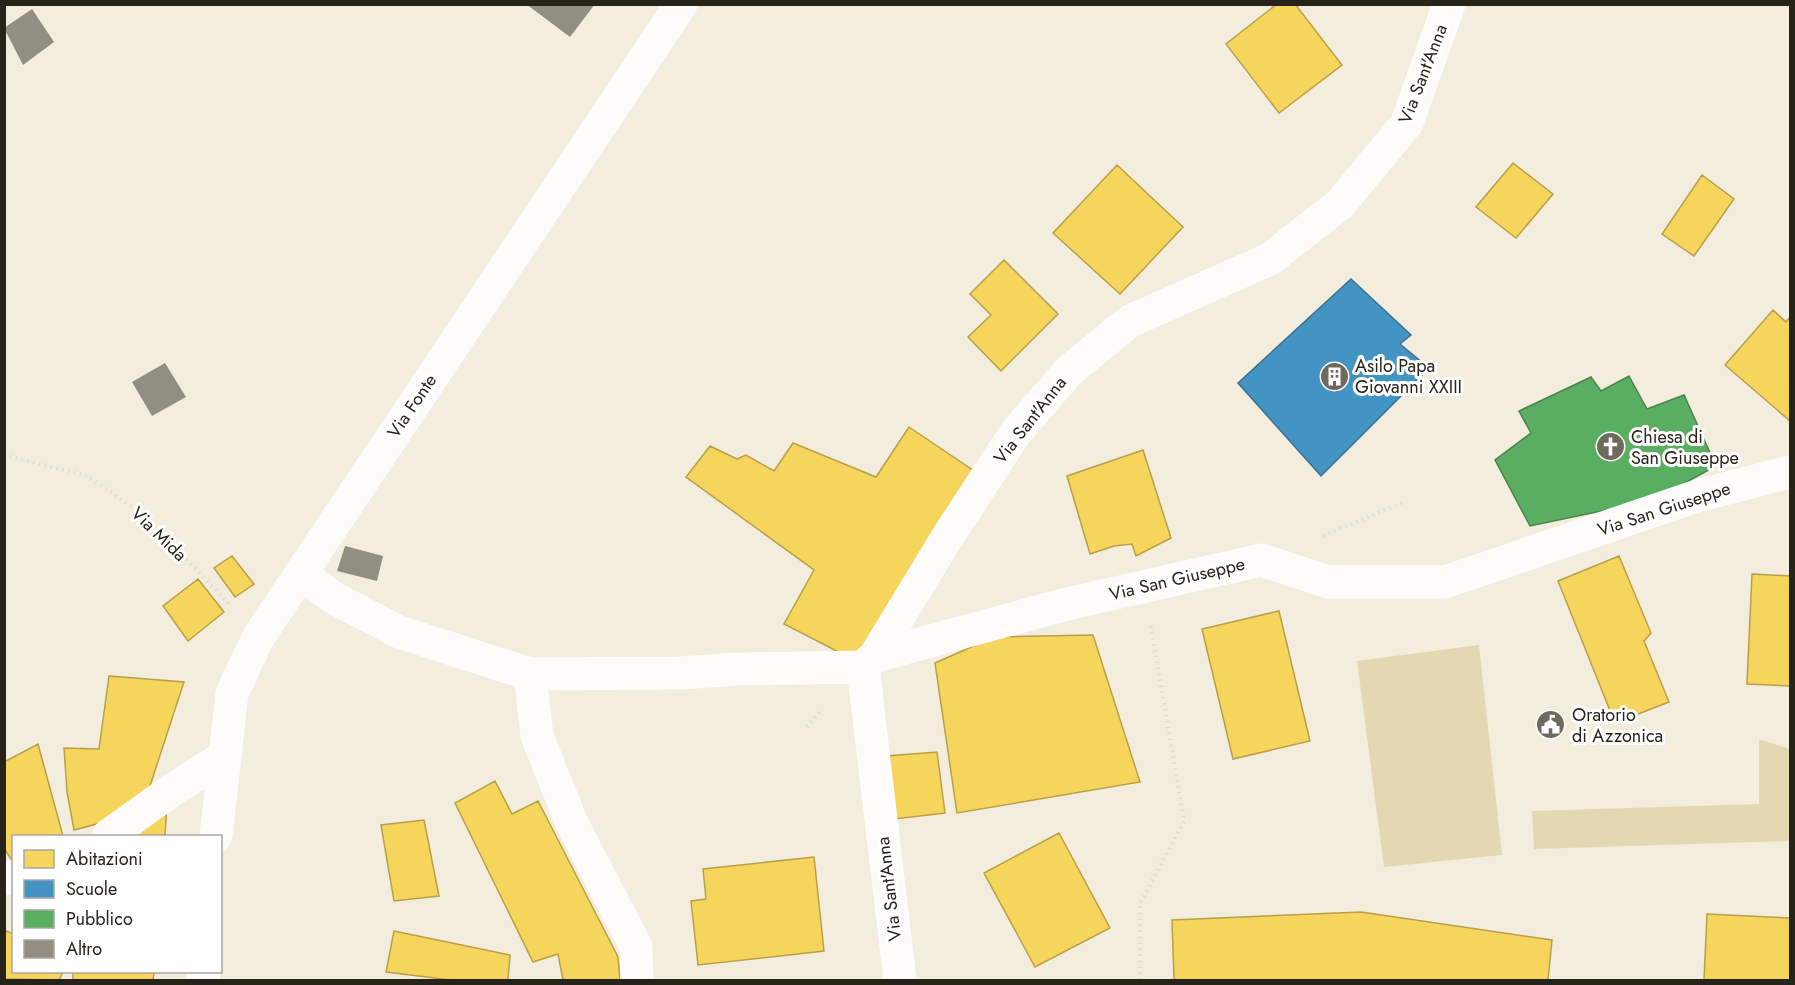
<svg xmlns="http://www.w3.org/2000/svg" width="1795" height="985" viewBox="0 0 1795 985" font-family="Jost,sans-serif">
<style>
.green{fill:#e4d8b3}
.homes{fill:#f6d55c;stroke:#b8a048;stroke-width:1.5}
.schools{fill:#4393c3;stroke:#3b7190;stroke-width:1.5}
.public{fill:#5aae61;stroke:#4b844b;stroke-width:1.5}
.building{fill:#928e82}
.lines{fill:none;stroke-linecap:round;stroke-linejoin:round}
.path{stroke:#dedcd8;stroke-width:4;stroke-dasharray:1.5 4.5;stroke-linecap:butt}
.minor{stroke:#fdfcfa;stroke-width:33}
.labels{text-anchor:middle;stroke-width:6;stroke-linejoin:round;paint-order:stroke}
.street-label{font-size:18px;fill:#272319;stroke:#fff}
.poi-label{font-size:18px;fill:#272319;stroke:#fff;text-anchor:start}
</style>
<rect width="100%" height="100%" fill="#f3eddd"/>
<path class="green" d="M1479 645 1502 855 1384 867 1357 661Z
M1759 739 1790 749V841L1534 849 1532 811 1759 804Z"/>
<path class="homes" d="M1277 4H1295L1342 65 1279 113 1226 44Z
M1513 163 1553 194 1516 238 1476 207Z
M1117 165 1183 227 1120 294 1053 233Z
M1702 175 1734 199 1694 256 1662 234Z
M1004 260 1058 314 1001 371 968 337 991 315 970 294Z
M1773 310 1786 322 1790 317V421L1725 365Z
M909 427 980 475 858 662 784 624 814 570 686 477 710 446 737 459 746 455 774 471 793 443 876 477Z
M1143 450 1171 538 1136 556 1132 544 1114 546 1090 554 1067 476Z
M232 556 254 584 235 597 214 568Z
M1619 556 1651 633 1644 641 1669 702 1615 723 1558 581Z
M1752 574 1790 576V686L1747 684Z
M198 579 224 612 188 641 163 606Z
M1279 611 1310 741 1233 759 1202 629Z
M1093 635 1140 782 957 813 935 663 994 637Z
M109 676 184 682 147 795 116 819 74 830 67 792 64 748 99 749Z
M38 744 63 836H14V864L4 848V762Z
M937 752 945 813 894 819 886 756Z
M495 781 512 814 538 801 618 957 620 980H563L558 954 533 962 455 803Z
M167 804 165 836H123Z
M424 820 439 896 394 901 381 825Z
M1059 833 1110 928 1035 967 984 873Z
M814 857 824 951 698 965 691 901 706 899 703 869Z
M1361 912 1552 940 1548 980H1174L1172 920Z
M1707 914 1790 918V980H1704Z
M4 930 14 934V972H63L59 980 4 979Z
M394 931 510 955 508 980H451L386 972Z
M73 972H154L153 980H73Z"/>
<path class="schools" d="M1351 279 1411 335 1400 344 1429 368 1321 476 1238 383Z"/>
<path class="public" d="M1629 376 1647 409 1684 395 1716 466 1654 500 1530 526 1495 460 1531 433 1519 411 1591 377 1601 391Z"/>
<path class="building" d="M526 4H595L570 37Z
M32 9 54 42 23 65 4 28Z
M165 363 186 397 152 416 132 382Z
M345 546 383 556 377 581 337 571Z"/>
<g class="lines">
<path class="path" d="M4 455 88 476 145 516 230 605
M1323 536 1404 502
M807 727 823 709
M1140 980V904L1184 821 1151 626"/>
<path class="minor" d="M301 573 332 597 399 632 530 674 680 673 739 669 863 667
M875 656 1067 604 1261 560 1328 582H1445L1697 496 1790 472
M530 674 537 736 571 821 636 947 637 980
M108 836 172 790 224 757
M216 836 232 693 259 636 681 4
M4 879 14 876
M203 980 204 972
M900 980 863 667 875 656 948 536 1016 432 1069 371 1130 321 1270 259 1340 204 1407 123 1449 4"/>
</g>
<defs>
<symbol id="building-disc" viewBox="-11 -11 22 22"><circle r="9.5" fill="#6e6a5e" stroke="#fff"/><path d="M-4-6H4V6H1V3H-1V6H-4ZM-2.5-4.3h1.7v1.8h-1.7ZM.8-4.3h1.7v1.8H.8ZM-2.5-1h1.7V.8h-1.7ZM.8-1h1.7V.8H.8Z" fill="#fff"/></symbol>
<symbol id="church-disc" viewBox="-11 -11 22 22"><circle r="9.5" fill="#6e6a5e" stroke="#fff"/><path d="M-1.2-6h2.4v3.5h3.3v2.4h-3.3V6h-2.4V-.1h-3.3v-2.4h3.3Z" fill="#fff"/></symbol>
<symbol id="civic-disc" viewBox="-11 -11 22 22"><circle r="9.5" fill="#6e6a5e" stroke="#fff"/><path d="M-.6-6.5H3V-4.5H.6V-3L4-1V1h2V6H-6V1h2V-1L-.6-3ZM-1.2 2.5V6h2.4V2.5Z" fill="#fff"/></symbol>
</defs>
<g fill-rule="evenodd">
<use href="#building-disc" x="1318" y="360" width="33" height="33"/>
<use href="#church-disc" x="1594" y="430" width="33" height="33"/>
<use href="#civic-disc" x="1534" y="708" width="33" height="33"/>
</g>
<g class="labels">
<g class="street-label">
<text transform="translate(1423 74) rotate(-69)" y="6">Via Sant'Anna</text>
<text transform="translate(412 406) rotate(-56)" y="6">Via Fonte</text>
<text transform="translate(1030 420) rotate(-52)" y="6">Via Sant'Anna</text>
<text transform="translate(1664 509) rotate(-18)" y="6">Via San Giuseppe</text>
<text transform="translate(159 534) rotate(44)" y="6">Via Mida</text>
<text transform="translate(1177 579) rotate(-13)" y="6">Via San Giuseppe</text>
<text transform="translate(889 889) rotate(-97)" y="6">Via Sant'Anna</text>
</g>
<g class="poi-label">
<text x="1355" y="372">Asilo Papa<tspan x="1355" dy="21">Giovanni XXIII</tspan></text>
<text x="1631" y="443">Chiesa di<tspan x="1631" dy="21">San Giuseppe</tspan></text>
<text x="1572" y="721">Oratorio<tspan x="1572" dy="21">di Azzonica</tspan></text>
</g>
</g>
<rect width="1795" height="985" fill="none" stroke="#272319" stroke-width="12"/>
<rect x="12" y="835" width="210" height="138" fill="#ffffff" stroke="#a9a7a3" stroke-width="1.5"/>
<rect x="24" y="850" width="30" height="18" fill="#f6d55c" stroke="#a9a7a3" stroke-width="1.5"/>
<text x="66" y="865" font-size="18" fill="#272319">Abitazioni</text>
<rect x="24" y="880" width="30" height="18" fill="#4393c3" stroke="#a9a7a3" stroke-width="1.5"/>
<text x="66" y="895" font-size="18" fill="#272319">Scuole</text>
<rect x="24" y="910" width="30" height="18" fill="#5aae61" stroke="#a9a7a3" stroke-width="1.5"/>
<text x="66" y="925" font-size="18" fill="#272319">Pubblico</text>
<rect x="24" y="940" width="30" height="18" fill="#928e82" stroke="#a9a7a3" stroke-width="1.5"/>
<text x="66" y="955" font-size="18" fill="#272319">Altro</text>
</svg>
